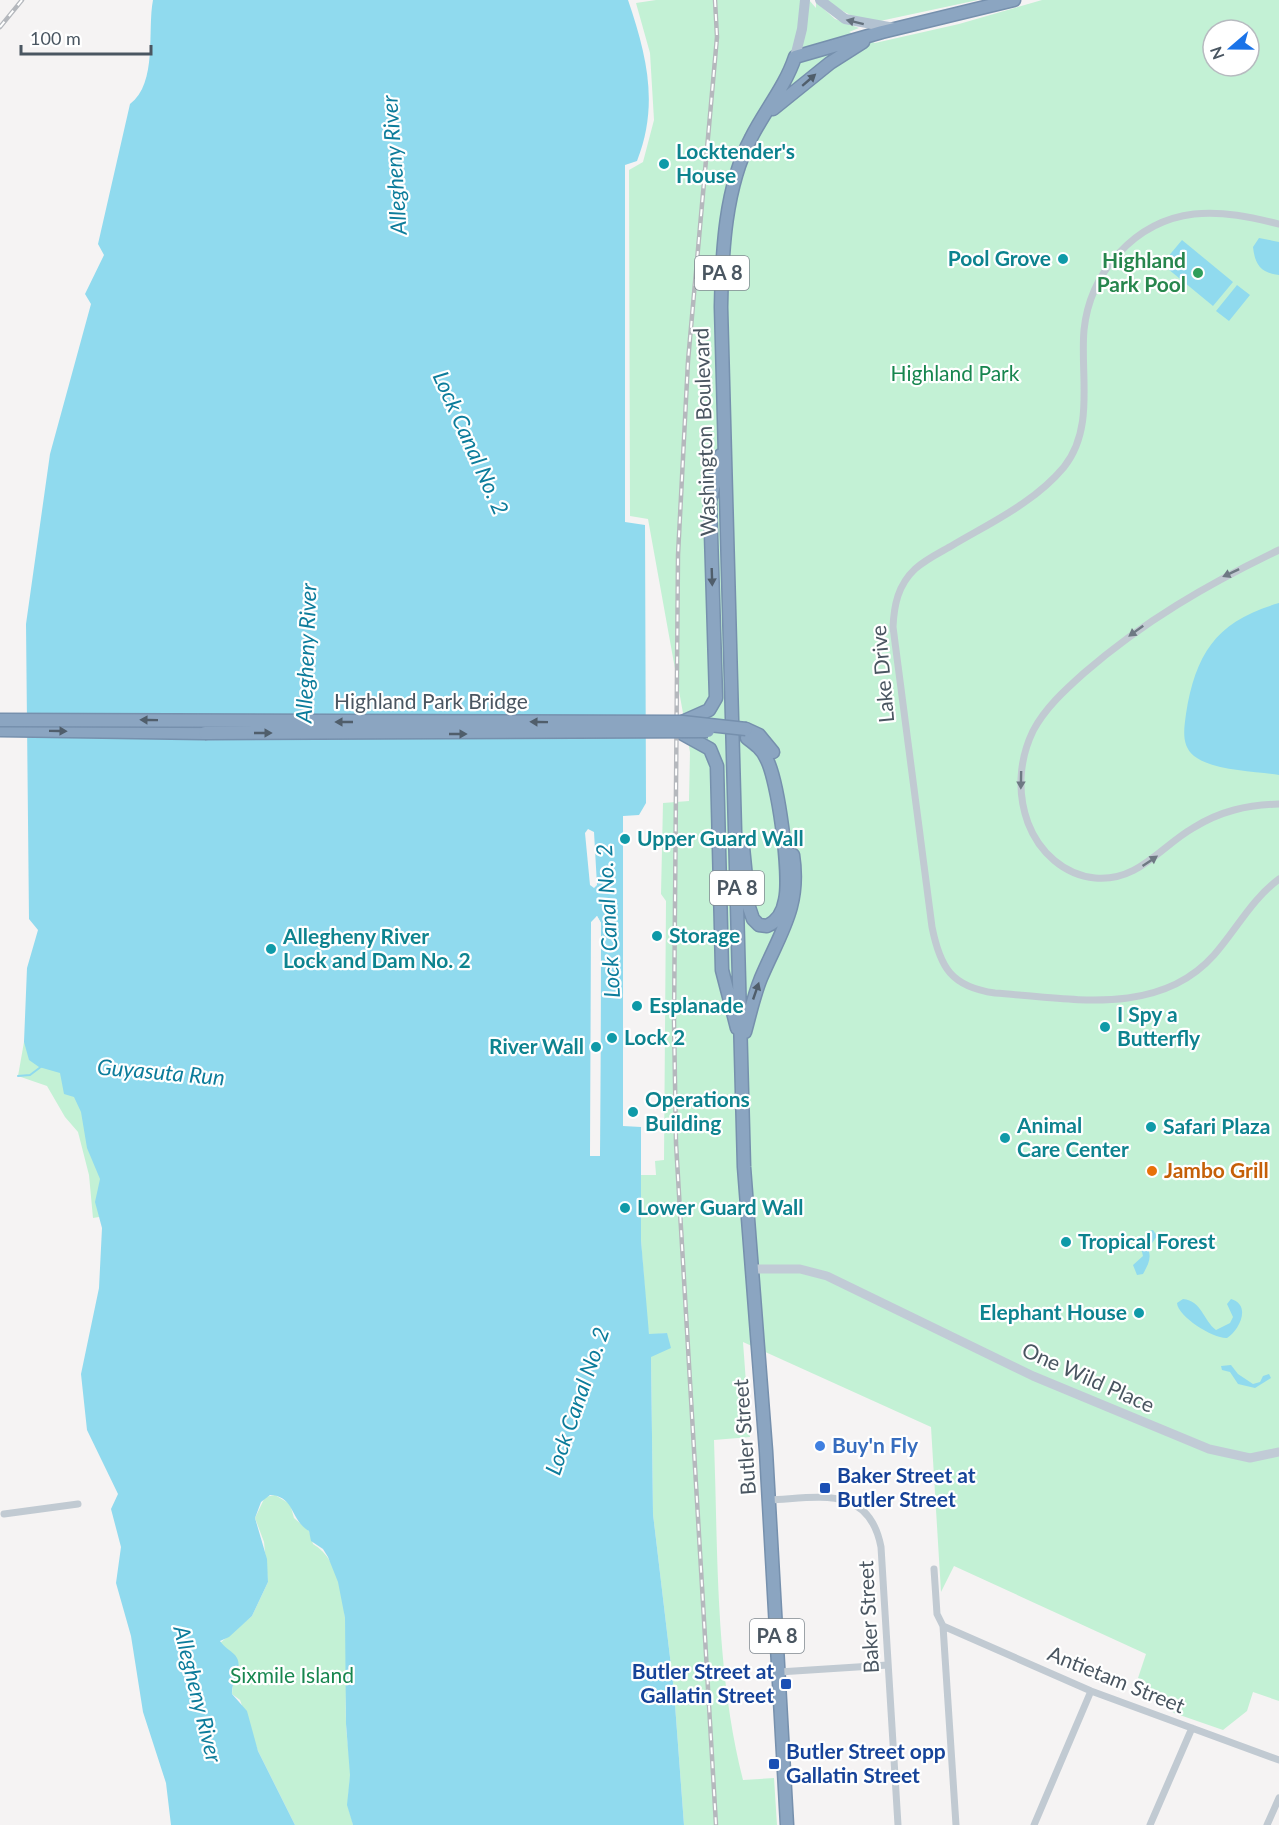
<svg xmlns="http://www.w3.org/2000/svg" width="1279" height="1825" viewBox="0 0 1279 1825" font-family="Lato,sans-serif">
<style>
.green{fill:#c3f1d5;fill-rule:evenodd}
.water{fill:#90daee;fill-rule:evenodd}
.pier{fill:#f5f3f3;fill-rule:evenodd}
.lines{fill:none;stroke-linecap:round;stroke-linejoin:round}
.stream{stroke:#90daee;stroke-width:2}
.highway-casing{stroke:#7690ad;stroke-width:15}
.street{stroke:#c1cad2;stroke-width:7}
.secondary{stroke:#c1cbd6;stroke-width:9}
.primary{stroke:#b3c2d1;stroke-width:10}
.highway{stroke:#8ba5c1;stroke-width:12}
.rail-casing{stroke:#b5b8bd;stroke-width:4.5}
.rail{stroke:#fff;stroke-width:2;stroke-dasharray:7;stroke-linecap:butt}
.highway-bridge-casing{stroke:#7690ad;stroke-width:15;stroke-linecap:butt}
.highway-bridge{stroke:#8ba5c1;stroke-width:12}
.oneway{fill:#64717d}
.oneway2{fill:#505e6b}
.oneway3{fill:#6e7983}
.culture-dot{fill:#0f9aa8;stroke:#fff;stroke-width:2}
.leisure-dot{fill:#2e9e5b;stroke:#fff;stroke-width:2}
.food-dot{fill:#e8710a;stroke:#fff;stroke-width:2}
.shop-dot{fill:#3f7fe0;stroke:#fff;stroke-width:2}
.transit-dot{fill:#1a4fb4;stroke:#fff;stroke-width:2}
.labels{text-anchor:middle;stroke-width:4.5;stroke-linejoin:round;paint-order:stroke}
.shield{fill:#fff;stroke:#808990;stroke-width:1.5}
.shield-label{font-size:20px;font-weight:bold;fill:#4a5661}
.culture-label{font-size:21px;font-weight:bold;fill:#0d838f;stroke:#fff;text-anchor:start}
.leisure-label{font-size:21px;font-weight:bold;fill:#27864d;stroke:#fff;text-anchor:end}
.park-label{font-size:21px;fill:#17864f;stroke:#fff}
.street-label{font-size:21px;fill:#4a5661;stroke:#fff}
.food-label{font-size:21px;font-weight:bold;fill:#c56008;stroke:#fff;text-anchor:start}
.shop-label{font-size:21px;font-weight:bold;fill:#366cbe;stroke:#fff;text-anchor:start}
.transit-label{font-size:21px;font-weight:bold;fill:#164399;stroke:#fff;text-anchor:start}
.water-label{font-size:22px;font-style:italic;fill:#0c7c9b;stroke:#fff}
</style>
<rect width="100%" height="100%" fill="#f5f3f3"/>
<path class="green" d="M656 0H809L816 8V2L835 19 859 28 849 32 875 43 959 24 1042 0H1279V1701L1253 1692 1247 1711 1223 1730 1174 1713 1138 1678 1146 1654 954 1566 941 1592 931 1427 743 1342 750 1437 714 1440C718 1553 715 1669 743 1780L774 1778 777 1825H684L674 1691 653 1514 651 1356 667 1333 649 1335 647 1322 641 1240V1175H656L655 1161 664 1160 666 901 661 894 663 803 689 801 690 752 648 519 630 516 629 170 643 162 654 120 650 53 636 3ZM1213 30H1249V66H1213Z
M827 0H978L880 21C858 20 844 14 827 0Z
M24 1042 47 1053 98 1098 105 1216 93 1218 89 1175 78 1132 65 1117 47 1086 18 1076Z
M275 1495 290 1504 294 1518 309 1531 313 1544C358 1569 344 1676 346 1721 346 1739 351 1757 350 1776 350 1785 348 1794 348 1803 348 1810 352 1818 353 1825H295L258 1751 240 1700 232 1694 233 1683 238 1671 220 1643 252 1616 268 1582 264 1542 255 1518 265 1497Z"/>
<path class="water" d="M153 0H628C647 56 659 105 637 161L625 165V522L645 525 646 803 639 815 623 816V1126L641 1127V1240L649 1334 667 1333 671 1348 651 1357 653 1514 674 1691 684 1825H353L347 1805 350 1775 346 1724 345 1618 338 1582 328 1557 323 1549 311 1541 309 1531C290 1520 295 1496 270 1495L261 1502 255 1518 267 1559 268 1582 252 1616 229 1637 220 1641C224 1647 230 1650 235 1655 245 1667 231 1680 232 1694L247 1711 258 1751 295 1825H171L166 1783 143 1712 131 1636 116 1583 121 1547 111 1509 118 1494 87 1430 81 1374 99 1288 102 1228 95 1202 100 1179 87 1148 81 1112 74 1097 64 1094 60 1073 39 1067 29 1060 24 1042 27 968 38 930 29 919 26 624 50 454 91 304 85 294 104 255 98 244 130 104C158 83 147 30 153 0ZM597 916 601 923 600 1156H591V923Z
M1259 238 1279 242V275C1261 273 1255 265 1253 247Z
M1182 240 1233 282 1213 306 1162 264Z
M1237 285 1250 295 1229 321 1216 311Z
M1279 603V775C1256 771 1213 771 1194 756 1181 745 1184 729 1186 714 1196 652 1217 621 1279 603Z
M1153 1230 1157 1236 1148 1249C1152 1258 1148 1265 1143 1274L1137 1275 1133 1265 1143 1256 1141 1248 1149 1236V1231Z
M1183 1299C1202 1301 1203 1320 1216 1330L1230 1323 1233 1317 1227 1304 1231 1299C1252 1305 1239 1331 1227 1338 1214 1339 1178 1317 1177 1303Z
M1231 1365 1238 1374 1253 1384 1260 1382 1263 1376 1269 1374 1271 1378 1255 1388 1238 1384 1230 1372 1222 1370 1221 1366Z"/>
<path class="pier" d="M588 829 594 832 597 885 594 888 590 885 585 833Z
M597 916 601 923 600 1156H590L591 922ZM596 920 597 1153H593L594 923Z"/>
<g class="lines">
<path class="stream" d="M18 1076 30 1075 42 1066"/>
<defs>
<path id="highway" d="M773 109 830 63 863 42
M682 722 709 710 716 698 710 501 721 455
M746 729 759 735 773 752
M0 730 205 733
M681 733 710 749 717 766 722 970 737 1028
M743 847 749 907 753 919 759 925 767 926C778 921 783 912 785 900 791 876 778 779 766 758 762 749 755 744 747 738
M745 1032C750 1014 754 995 761 978 780 933 801 907 793 855
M787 1825 766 1451 744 1167 721 307C722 252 725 187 751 138 765 110 785 87 795 57L882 32 1014 0"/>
</defs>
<use href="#highway" class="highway-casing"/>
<path class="street" d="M1279 224C1251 217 1223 211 1194 214 1135 221 1090 272 1084 330 1080 375 1095 428 1064 467 1035 502 992 522 953 545 941 552 926 559 915 569 898 585 894 605 893 627L932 927C940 967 951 987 995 993 1069 998 1158 1018 1214 955 1236 930 1252 899 1279 879
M1279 550C1208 584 1144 621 1084 673 1065 690 1045 708 1033 731 1019 760 1017 793 1028 823 1039 852 1064 875 1095 878 1138 882 1160 847 1193 828 1220 811 1247 805 1279 804
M769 1500C818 1498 869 1484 881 1547L898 1825
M4 1514 78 1504
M934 1569 937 1614 943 1626 956 1825
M943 1626 1091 1691 1279 1760
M779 1672 888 1665
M1034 1825 1091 1691
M1150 1825 1192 1728
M1267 1825 1279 1798"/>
<path class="secondary" d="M752 1269H800L827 1276 1033 1376 1209 1449 1250 1458 1279 1452"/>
<path class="primary" d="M820 0 845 19 894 28
M795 57 802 29 805 0"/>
<use href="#highway" class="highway"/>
<defs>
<path id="rail" d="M715 0 717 37 688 361 678 555 674 1021 676 1143 716 1825
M0 27 22 0"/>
</defs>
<use href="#rail" class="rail-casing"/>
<use href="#rail" class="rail"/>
<defs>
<path id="highway-bridge" d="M0 720 682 722 746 729
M205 733 708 731"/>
</defs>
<use href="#highway-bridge" class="highway-bridge-casing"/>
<use href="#highway-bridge" class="highway-bridge"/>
</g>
<defs><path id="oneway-solid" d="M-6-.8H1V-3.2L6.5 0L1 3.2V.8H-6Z" transform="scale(1.5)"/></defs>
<use class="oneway" href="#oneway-solid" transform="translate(855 22) rotate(-166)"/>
<g class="oneway2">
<use href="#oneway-solid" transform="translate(809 80) rotate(-41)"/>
<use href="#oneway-solid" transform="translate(712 577) rotate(88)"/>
<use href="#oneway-solid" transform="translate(149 720) rotate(-179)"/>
<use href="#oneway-solid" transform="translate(344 722) rotate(180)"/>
<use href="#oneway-solid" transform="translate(539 722) rotate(-179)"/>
<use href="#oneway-solid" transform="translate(58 731) rotate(1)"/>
<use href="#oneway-solid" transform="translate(263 733)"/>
<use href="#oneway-solid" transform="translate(458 734)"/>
<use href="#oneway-solid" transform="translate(756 991) rotate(-71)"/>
</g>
<g class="oneway3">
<use href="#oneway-solid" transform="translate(1231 573) rotate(155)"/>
<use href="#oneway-solid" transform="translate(1136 631) rotate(144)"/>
<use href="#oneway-solid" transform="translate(1021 780) rotate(91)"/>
<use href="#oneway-solid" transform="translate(1150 861) rotate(-34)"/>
</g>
<g class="culture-dot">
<circle cx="664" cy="164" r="6"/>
<circle cx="1063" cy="259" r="6"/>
<circle cx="625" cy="839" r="6"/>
<circle cx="657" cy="936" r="6"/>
<circle cx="271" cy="949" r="6"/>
<circle cx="637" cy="1006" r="6"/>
<circle cx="1105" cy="1027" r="6"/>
<circle cx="612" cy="1038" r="6"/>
<circle cx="596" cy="1047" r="6"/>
<circle cx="633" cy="1112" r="6"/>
<circle cx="1151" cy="1127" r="6"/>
<circle cx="1005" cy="1138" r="6"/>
<circle cx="625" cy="1208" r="6"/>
<circle cx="1066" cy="1242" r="6"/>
<circle cx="1139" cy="1313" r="6"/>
</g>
<circle class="leisure-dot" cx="1198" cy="273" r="6"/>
<circle class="food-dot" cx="1152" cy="1171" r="6"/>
<circle class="shop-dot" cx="820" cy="1446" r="6"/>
<g class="transit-dot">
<rect x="819" y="1482" width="12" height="12" rx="3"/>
<rect x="780" y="1678" width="12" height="12" rx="3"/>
<rect x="768" y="1758" width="12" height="12" rx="3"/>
</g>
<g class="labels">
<g class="shield">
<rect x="695" y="256" width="54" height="34" rx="4.5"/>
<rect x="710" y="871" width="54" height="34" rx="4.5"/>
<rect x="750" y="1619" width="54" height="34" rx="4.5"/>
</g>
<g class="shield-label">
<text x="722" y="280">PA 8</text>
<text x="737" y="895">PA 8</text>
<text x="777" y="1643">PA 8</text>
</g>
<g class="culture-label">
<text x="676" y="159">Locktender's<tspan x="676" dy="24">House</tspan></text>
<text x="1051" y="266" text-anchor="end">Pool Grove</text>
<text x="637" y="846">Upper Guard Wall</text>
<text x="669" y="943">Storage</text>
<text x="283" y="944">Allegheny River<tspan x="283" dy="24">Lock and Dam No. 2</tspan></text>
<text x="649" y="1013">Esplanade</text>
<text x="1117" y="1022">I Spy a<tspan x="1117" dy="24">Butterfly</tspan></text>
<text x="624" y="1045">Lock 2</text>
<text x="584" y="1054" text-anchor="end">River Wall</text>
<text x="645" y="1107">Operations<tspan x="645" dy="24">Building</tspan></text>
<text x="1017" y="1133">Animal<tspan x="1017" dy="24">Care Center</tspan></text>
<text x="1163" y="1134">Safari Plaza</text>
<text x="637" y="1215">Lower Guard Wall</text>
<text x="1078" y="1249">Tropical Forest</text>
<text x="1127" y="1320" text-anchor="end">Elephant House</text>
</g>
<g class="leisure-label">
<text x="1186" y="268">Highland<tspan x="1186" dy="24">Park Pool</tspan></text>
</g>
<g class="park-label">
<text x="955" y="381">Highland Park</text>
<text x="292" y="1683">Sixmile Island</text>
</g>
<g class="street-label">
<text transform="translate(705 432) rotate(-92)" y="7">Washington Boulevard</text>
<text transform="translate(883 674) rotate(-95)" y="7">Lake Drive</text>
<text x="431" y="709">Highland Park Bridge</text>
<text transform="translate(1088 1378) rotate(24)" y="7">One Wild Place</text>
<text transform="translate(745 1437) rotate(-94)" y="7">Butler Street</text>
<text transform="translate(869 1617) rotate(-93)" y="7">Baker Street</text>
<text transform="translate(1116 1680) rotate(22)" y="7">Antietam Street</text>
</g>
<g class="food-label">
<text x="1164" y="1178">Jambo Grill</text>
</g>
<g class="shop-label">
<text x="832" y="1453">Buy'n Fly</text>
</g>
<g class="transit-label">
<text x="837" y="1483">Baker Street at<tspan x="837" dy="24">Butler Street</tspan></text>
<text x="774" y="1679" text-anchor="end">Butler Street at<tspan x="774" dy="24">Gallatin Street</tspan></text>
<text x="786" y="1759">Butler Street opp<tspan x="786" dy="24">Gallatin Street</tspan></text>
</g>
<g class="water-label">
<text transform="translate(394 165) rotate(-94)" y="8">Allegheny River</text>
<text transform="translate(471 443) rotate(66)" y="8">Lock Canal No. 2</text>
<text transform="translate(306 653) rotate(-88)" y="8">Allegheny River</text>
<text transform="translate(608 921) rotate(-93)" y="8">Lock Canal No. 2</text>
<text transform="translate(161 1072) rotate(5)" y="8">Guyasuta Run</text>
<text transform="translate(577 1401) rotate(-71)" y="8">Lock Canal No. 2</text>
<text transform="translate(198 1694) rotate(76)" y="8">Allegheny River</text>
</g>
</g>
<g transform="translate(1231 48) rotate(250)"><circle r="28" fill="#ffffff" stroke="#b7bbc0" stroke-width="1.5"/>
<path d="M0-4.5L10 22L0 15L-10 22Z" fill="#1a73e8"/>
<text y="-9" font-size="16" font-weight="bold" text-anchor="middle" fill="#4a5661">N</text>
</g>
<path d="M21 45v9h130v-9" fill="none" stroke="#4a5661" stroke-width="3"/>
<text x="30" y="45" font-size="18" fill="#4a5661" stroke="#ffffff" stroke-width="4.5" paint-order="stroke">100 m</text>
</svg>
